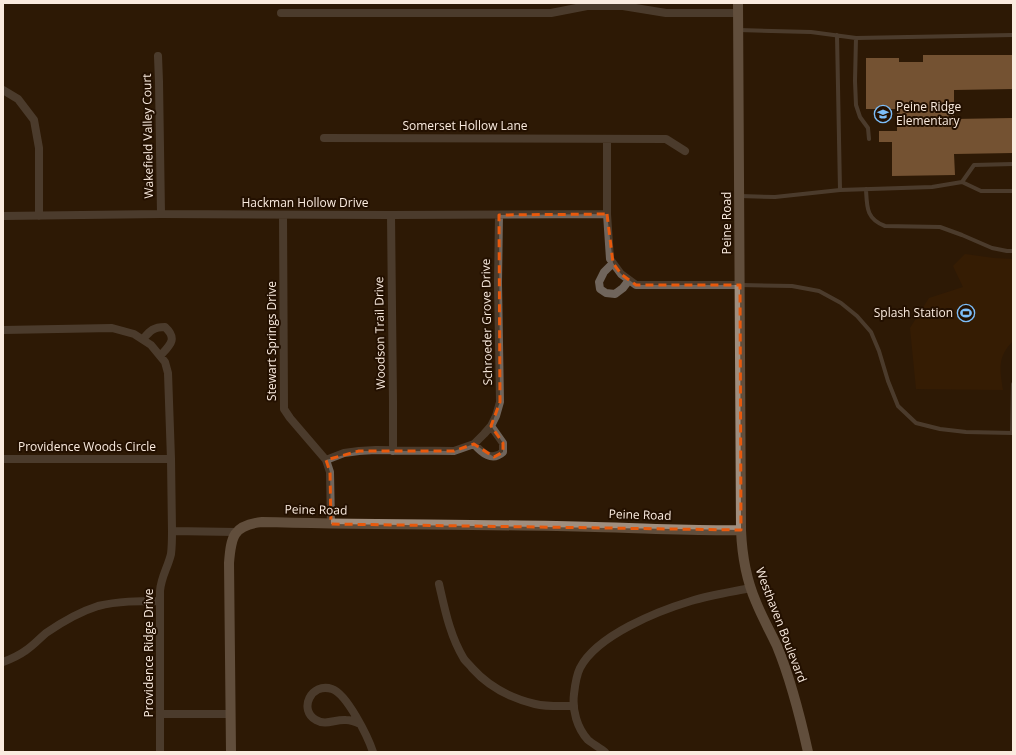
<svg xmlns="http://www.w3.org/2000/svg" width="1016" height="755" viewBox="0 0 1016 755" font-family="'Open Sans',sans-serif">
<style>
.green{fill:#3f1f00}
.building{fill:#ca9769}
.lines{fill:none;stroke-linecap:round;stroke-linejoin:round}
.lane{stroke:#70655c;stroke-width:4}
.street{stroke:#70655c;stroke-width:8}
.secondary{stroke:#a08e7e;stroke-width:10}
.marked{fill:none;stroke:#e8590c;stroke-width:3;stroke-dasharray:8 5;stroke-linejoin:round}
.labels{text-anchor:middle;stroke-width:4;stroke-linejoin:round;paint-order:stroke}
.poi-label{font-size:12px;fill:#faebdf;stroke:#231000;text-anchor:start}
.street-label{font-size:12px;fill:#faebdf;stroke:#231000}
</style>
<rect width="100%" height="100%" fill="#2d1905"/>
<path class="green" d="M965 254 994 258 1013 259V341C997 357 1000 369 1003 390L916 389 910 328 929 298 963 287 953 266Z"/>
<path class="building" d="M923 55H1013V89L954 90V119L1013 118V153L954 154 955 175 892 176V142H879V131H897V109H866V58H899V62H923Z"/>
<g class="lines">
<path class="lane" d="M739 30 811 32 856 38 1013 35
M837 35 840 190
M856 38 855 81 856 105 860 117 868 128 869 139
M1013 164 974 165 962 182 981 191H1013
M866 189C867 207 866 219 885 226L940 227 962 235 992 248 1007 251H1013
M740 196 775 197 840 190 932 187 962 182
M740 285 792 286 819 291 841 303 857 316 871 332 879 351 888 381 898 406 916 423 940 429 966 432 1013 433
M1012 433 1013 384"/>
<path class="street" d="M281 13H551L587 6H623L666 13H738
M158 56 159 82 161 214
M3 90 18 99 34 120 39 148V216
M324 138 666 139 685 151
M607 139V214L610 259 621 274 636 285H740
M283 215 284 409 290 418 326 460 330 472 331 524
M391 215 393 402V451
M3 216 161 214 391 215 607 214
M613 263 604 272 599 282 600 289 606 293 615 294 623 288 629 280
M3 330 112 328 134 334 151 345 165 362 168 373 171 459 172 531 236 532
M143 339C150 331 153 327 165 327 178 339 170 345 160 356
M474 444C482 453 492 462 503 452V443L491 426
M3 459H171
M326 460 344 453 359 451 376 450 454 451 474 444 484 434 491 426 496 416 500 402 498 283 499 215
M439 584C445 610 450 636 464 659 466 662 470 665 472 668 489 687 510 698 535 704 548 707 561 706 574 706
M3 662C11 659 18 656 25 651 33 646 39 639 46 633 62 622 79 612 98 606 118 601 139 601 159 601
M161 714H231
M360 724C356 722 351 720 346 720 335 719 326 726 316 720 298 710 311 682 332 689 347 694 368 737 373 752
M160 752V591C161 577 168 567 171 554 172 546 172 539 172 531
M605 752C600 748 593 744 588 740 577 728 572 710 574 694 575 685 576 676 580 668 597 635 658 611 691 601 710 595 731 592 751 588"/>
<path class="secondary" d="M738 3 741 530C742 555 746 579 756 602 762 617 770 631 777 646 791 680 800 716 808 752
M231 752 229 563C231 537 233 525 262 522 373 525 484 524 595 527 644 528 692 531 741 530"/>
</g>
<path d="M0 0H1016V755H0ZM607 214 613 263 621 274 636 285H740L741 530 331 524 330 472 326 460 359 451H454L474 444 494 457 503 452V443L491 426 500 402 499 215Z" fill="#2d1905" fill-opacity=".55" fill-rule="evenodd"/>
<path class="marked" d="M607 214 613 263 621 274 636 285H740L741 530 331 524 330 472 326 460 359 451H454L474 444 494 457 503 452V443L491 426 500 402 499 215Z"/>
<defs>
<symbol id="school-ring" viewBox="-11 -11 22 22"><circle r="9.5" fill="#231000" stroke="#7dbef9" stroke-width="1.5"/><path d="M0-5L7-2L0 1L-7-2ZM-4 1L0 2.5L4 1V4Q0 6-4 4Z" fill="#7dbef9"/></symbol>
<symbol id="stadium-ring" viewBox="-11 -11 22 22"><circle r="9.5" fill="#231000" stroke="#7dbef9" stroke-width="1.5"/><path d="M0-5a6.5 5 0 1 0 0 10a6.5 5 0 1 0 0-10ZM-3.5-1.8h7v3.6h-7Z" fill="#7dbef9"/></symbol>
</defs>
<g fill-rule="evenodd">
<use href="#school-ring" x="873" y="104" width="20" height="20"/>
<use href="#stadium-ring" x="956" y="303" width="20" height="20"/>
</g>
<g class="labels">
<g class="poi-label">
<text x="896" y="111">Peine Ridge<tspan x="896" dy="14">Elementary</tspan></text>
<text x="953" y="317" text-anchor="end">Splash Station</text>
</g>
<g class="street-label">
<text x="465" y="130">Somerset Hollow Lane</text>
<text transform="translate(148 136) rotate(-91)" y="4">Wakefield Valley Court</text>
<text x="305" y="207">Hackman Hollow Drive</text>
<text transform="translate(727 223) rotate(-90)" y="4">Peine Road</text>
<text transform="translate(487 322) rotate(-91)" y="4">Schroeder Grove Drive</text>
<text transform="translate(380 333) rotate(-91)" y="4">Woodson Trail Drive</text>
<text transform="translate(272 341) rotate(-90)" y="4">Stewart Springs Drive</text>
<text x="87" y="451">Providence Woods Circle</text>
<text transform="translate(316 510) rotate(1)" y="4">Peine Road</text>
<text transform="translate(640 515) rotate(2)" y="4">Peine Road</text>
<text transform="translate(781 625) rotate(69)" y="4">Westhaven Boulevard</text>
<text transform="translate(149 653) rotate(-90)" y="4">Providence Ridge Drive</text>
</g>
</g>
<rect width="1016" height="755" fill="none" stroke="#faebdf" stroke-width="8"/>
</svg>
